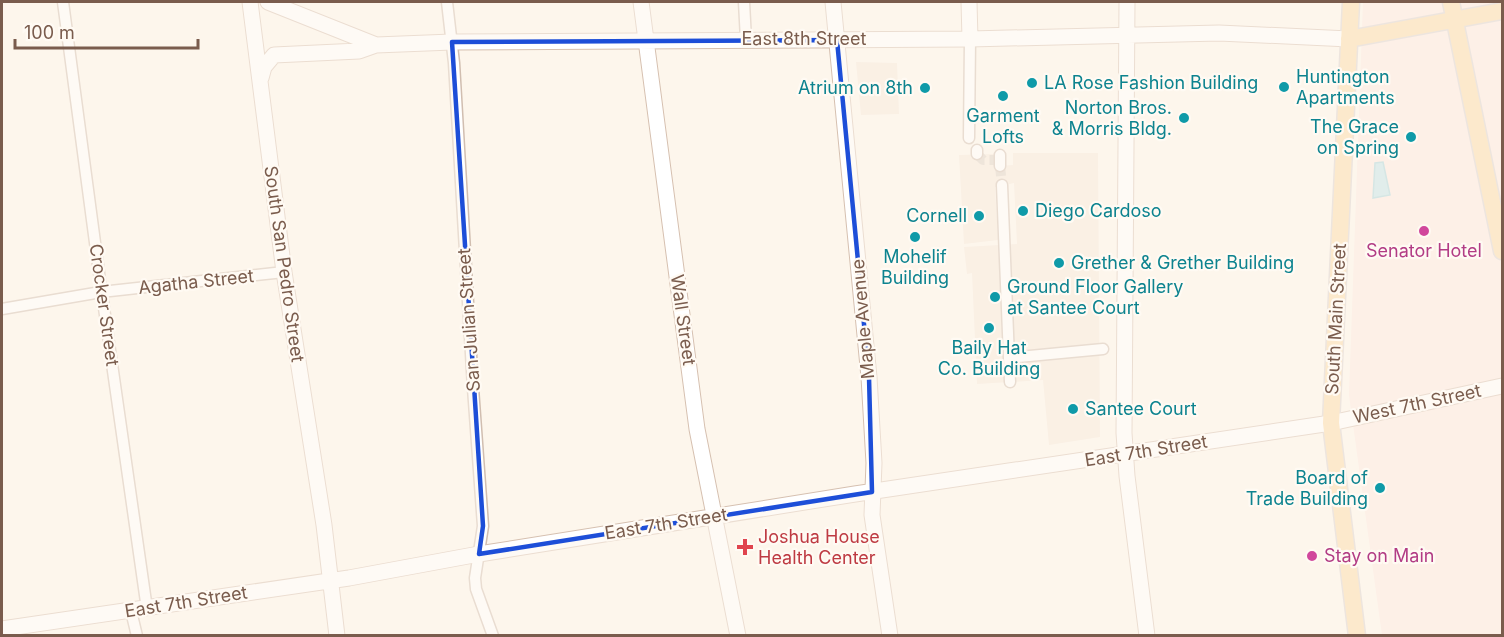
<svg xmlns="http://www.w3.org/2000/svg" width="1504" height="637" viewBox="0 0 1504 637" font-family="Inter,sans-serif">
<style>
.residential{fill:#f5e8da}
.commercial{fill:#fde8e0}
.water{fill:#bfe3e8;stroke:#a5d3da;stroke-width:1.5}
.lines{fill:none;stroke-linecap:round;stroke-linejoin:round}
.street-tunnel{stroke:#dcd0c4;stroke-width:10;stroke-dasharray:10 5;stroke-linecap:butt}
.street-casing{stroke:#d1beb0;stroke-width:13}
.secondary-casing{stroke:#d6c0b0;stroke-width:17}
.primary-casing{stroke:#dad1cd;stroke-width:19}
.street{stroke:#fff;stroke-width:10}
.secondary{stroke:#fff;stroke-width:15}
.primary{stroke:#fbd9a5;stroke-width:16}
.marked{fill:none;stroke:#1d4ed8;stroke-width:4.5;stroke-linejoin:round}
.culture-dot{fill:#0f9aa8;stroke:#fffaf3;stroke-width:2}
.hotel-dot{fill:#d1479c;stroke:#fffaf3;stroke-width:2}
.health-dot{fill:#e0444e;stroke:#fffaf3;stroke-width:2}
.labels{text-anchor:middle;stroke-width:4.5;stroke-linejoin:round;paint-order:stroke}
.street-label{font-size:18px;fill:#7a5c4d;stroke:#fffaf3}
.culture-label{font-size:18px;fill:#0d838f;stroke:#fffaf3;text-anchor:start}
.hotel-label{font-size:18px;fill:#b23c85;stroke:#fffaf3}
.health-label{font-size:18px;fill:#be3a42;stroke:#fffaf3;text-anchor:start}
</style>
<rect width="100%" height="100%" fill="#fdf6ec"/>
<path class="residential" d="M856 62 897 63 899 114 861 115Z
M1013 153H1098L1100 437 1049 445 1043 380 977 384 972 273 967 274 964 247 1017 244 1014 183 995 187 998 240 964 244 959 155 994 154V165L1000 166 1013 165Z"/>
<path class="commercial" d="M1363 2H1502V635H1382L1349 395Z"/>
<path class="water" d="M1383 162 1390 195 1373 198 1375 163Z"/>
<g class="lines">
<path class="street-tunnel" d="M977 154 983 160H994
M1000 166 1002 185"/>
<defs>
<path id="street" d="M63 2 100 280 147 609
M447 2 454 63 473 388 483 526 475 578 476 589 493 636
M744 2 746 40
M969 138 970 39
M977 154V150
M1000 155V166
M1002 185 1009 358 1103 349
M2 309 101 292 284 272
M1009 358 1010 382
M131 611 137 636"/>
<path id="secondary" d="M250 2 284 272 324 525 337 636
M268 2 376 45 452 42 970 39 1219 33 1349 39
M641 2 697 429 738 636
M833 2 869 377 874 463 872 515 890 636
M969 2 970 39
M1127 2 1124 433 1127 476 1147 636
M261 78 264 67 274 55 359 51 376 45
M2 629 349 578 479 554 855 494 1331 423 1502 386"/>
<path id="primary" d="M1351 2 1331 423 1357 636
M1451 2 1502 251
M1349 39 1502 11"/>
</defs>
<use href="#street" class="street-casing"/>
<use href="#secondary" class="secondary-casing"/>
<use href="#primary" class="primary-casing"/>
<use href="#street" class="street"/>
<use href="#secondary" class="secondary"/>
<use href="#primary" class="primary"/>
</g>
<path d="M0 0H1504V637H0ZM837 40 869 377 872 492 479 554 483 526 452 42Z" fill="#fdf6ec" fill-opacity=".55" fill-rule="evenodd"/>
<path class="marked" d="M837 40 869 377 872 492 479 554 483 526 452 42Z"/>
<g class="culture-dot">
<circle cx="1032" cy="83" r="6"/>
<circle cx="1284" cy="87" r="6"/>
<circle cx="925" cy="88" r="6"/>
<circle cx="1003" cy="96" r="6"/>
<circle cx="1184" cy="118" r="6"/>
<circle cx="1411" cy="137" r="6"/>
<circle cx="1023" cy="211" r="6"/>
<circle cx="979" cy="216" r="6"/>
<circle cx="915" cy="237" r="6"/>
<circle cx="1059" cy="263" r="6"/>
<circle cx="995" cy="297" r="6"/>
<circle cx="989" cy="328" r="6"/>
<circle cx="1073" cy="409" r="6"/>
<circle cx="1380" cy="488" r="6"/>
</g>
<g class="hotel-dot">
<circle cx="1424" cy="231" r="6"/>
<circle cx="1312" cy="556" r="6"/>
</g>
<path class="health-dot" d="M742 538h6v6h6v6h-6v6h-6v-6h-6v-6h6z"/>
<g class="labels">
<g class="street-label">
<text x="804" y="45">East 8th Street</text>
<text transform="translate(284 264) rotate(82)" y="6">South San Pedro Street</text>
<text transform="translate(196 282) rotate(-6)" y="6">Agatha Street</text>
<text transform="translate(104 305) rotate(82)" y="6">Crocker Street</text>
<text transform="translate(863 319) rotate(-95)" y="6">Maple Avenue</text>
<text transform="translate(1336 319) rotate(-87)" y="6">South Main Street</text>
<text transform="translate(469 320) rotate(-94)" y="6">San Julian Street</text>
<text transform="translate(683 320) rotate(82)" y="6">Wall Street</text>
<text transform="translate(1417 404) rotate(-12)" y="6">West 7th Street</text>
<text transform="translate(1146 451) rotate(-9)" y="6">East 7th Street</text>
<text transform="translate(666 524) rotate(-9)" y="6">East 7th Street</text>
<text transform="translate(186 602) rotate(-9)" y="6">East 7th Street</text>
</g>
<g class="culture-label">
<text x="1296" y="83">Huntington<tspan x="1296" dy="21">Apartments</tspan></text>
<text x="1044" y="89">LA Rose Fashion Building</text>
<text x="913" y="94" text-anchor="end">Atrium on 8th</text>
<text x="1172" y="114" text-anchor="end">Norton Bros.<tspan x="1172" dy="21">&amp; Morris Bldg.</tspan></text>
<text x="1003" y="122" text-anchor="middle">Garment<tspan x="1003" dy="21">Lofts</tspan></text>
<text x="1399" y="133" text-anchor="end">The Grace<tspan x="1399" dy="21">on Spring</tspan></text>
<text x="1035" y="217">Diego Cardoso</text>
<text x="967" y="222" text-anchor="end">Cornell</text>
<text x="915" y="263" text-anchor="middle">Mohelif<tspan x="915" dy="21">Building</tspan></text>
<text x="1071" y="269">Grether &amp; Grether Building</text>
<text x="1007" y="293">Ground Floor Gallery<tspan x="1007" dy="21">at Santee Court</tspan></text>
<text x="989" y="354" text-anchor="middle">Baily Hat<tspan x="989" dy="21">Co. Building</tspan></text>
<text x="1085" y="415">Santee Court</text>
<text x="1368" y="484" text-anchor="end">Board of<tspan x="1368" dy="21">Trade Building</tspan></text>
</g>
<g class="hotel-label">
<text x="1424" y="257">Senator Hotel</text>
<text x="1324" y="562" text-anchor="start">Stay on Main</text>
</g>
<g class="health-label">
<text x="758" y="543">Joshua House<tspan x="758" dy="21">Health Center</tspan></text>
</g>
</g>
<rect width="1504" height="637" fill="none" stroke="#7a5c4d" stroke-width="6"/>
<path d="M15 39v9h183v-9" fill="none" stroke="#7a5c4d" stroke-width="3"/>
<text x="24" y="39" font-size="18" fill="#7a5c4d" stroke="#fffaf3" stroke-width="4.5" paint-order="stroke">100 m</text>
</svg>
